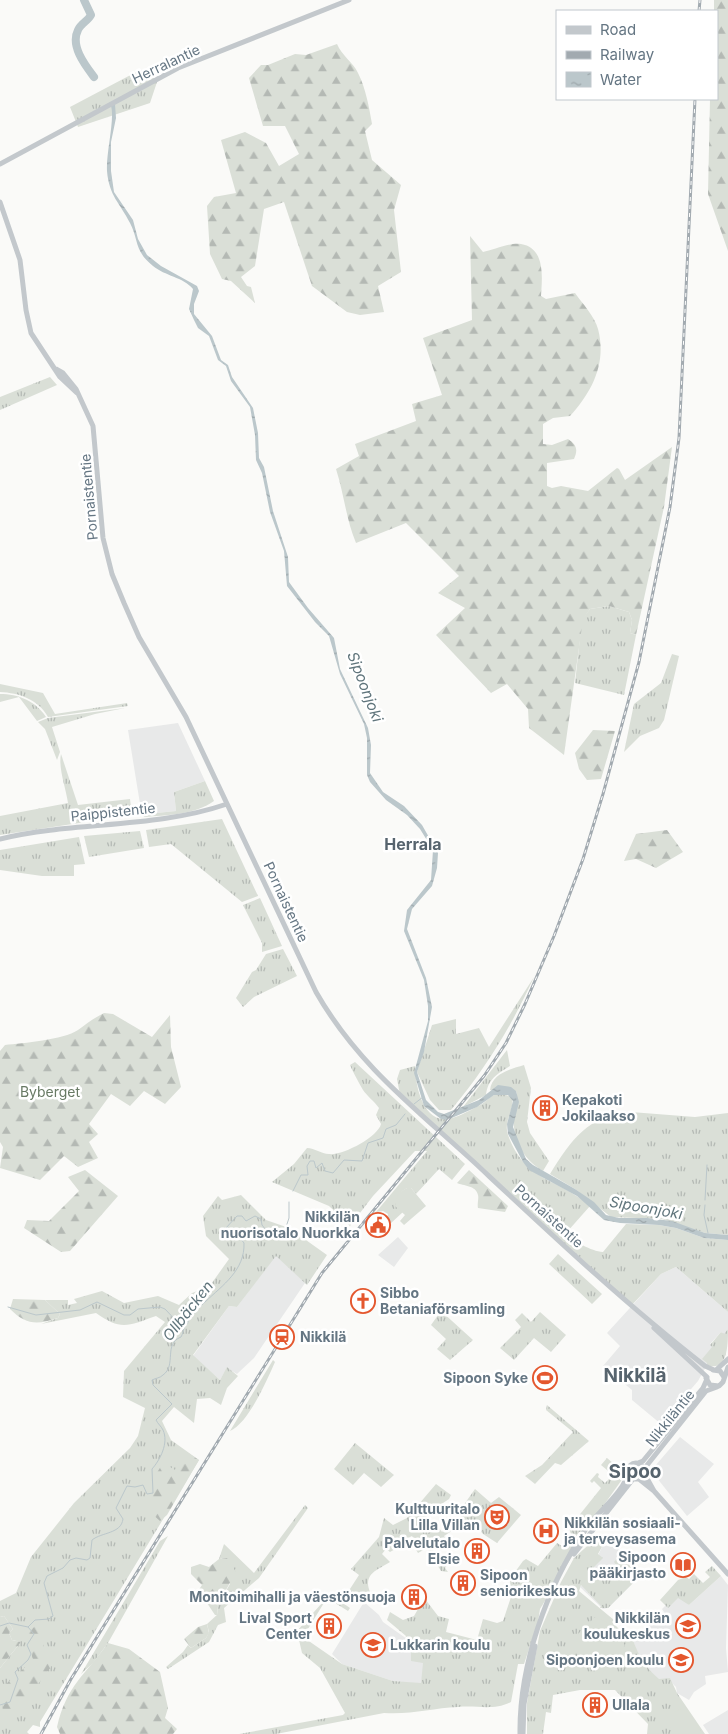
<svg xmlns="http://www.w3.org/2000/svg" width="728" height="1734" viewBox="0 0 728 1734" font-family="Inter,sans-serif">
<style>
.built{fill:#e8e9e9}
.grass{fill:url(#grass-tufts)}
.forest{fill:url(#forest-firs)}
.pitch{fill:#dadfd7}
.water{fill:url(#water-ripples)}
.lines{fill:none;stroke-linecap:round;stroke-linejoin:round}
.stream{stroke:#bbc7cb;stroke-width:1}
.river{stroke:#bbc7cb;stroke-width:8}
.tertiary{stroke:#c3c8cc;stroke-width:5}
.rail-casing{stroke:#a2aab0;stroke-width:3}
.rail{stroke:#fff;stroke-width:1;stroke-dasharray:4;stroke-linecap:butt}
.labels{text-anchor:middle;stroke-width:5;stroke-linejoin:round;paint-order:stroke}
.street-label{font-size:14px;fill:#657683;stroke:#fff}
.park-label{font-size:14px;fill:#687a64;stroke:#fff}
.poi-label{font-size:14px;font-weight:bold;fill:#657683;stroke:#fff;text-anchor:end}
.water-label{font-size:15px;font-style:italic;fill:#60757c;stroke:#fff}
.quarter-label{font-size:16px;font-weight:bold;fill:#57646e;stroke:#fff}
.district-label{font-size:19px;font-weight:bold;fill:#57646e;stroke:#fff}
</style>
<defs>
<pattern id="grass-tufts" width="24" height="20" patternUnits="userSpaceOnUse" patternTransform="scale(1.25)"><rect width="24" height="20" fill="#dadfd7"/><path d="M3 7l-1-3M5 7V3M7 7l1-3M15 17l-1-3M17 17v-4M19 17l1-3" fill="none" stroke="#b4b9b4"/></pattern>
<pattern id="forest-firs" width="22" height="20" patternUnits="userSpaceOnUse" patternTransform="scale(1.25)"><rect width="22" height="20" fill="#dadfd7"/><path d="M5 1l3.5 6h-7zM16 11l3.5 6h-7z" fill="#b4b9b4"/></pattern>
<pattern id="water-ripples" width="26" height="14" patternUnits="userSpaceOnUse" patternTransform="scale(1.25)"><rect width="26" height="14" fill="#bbc7cb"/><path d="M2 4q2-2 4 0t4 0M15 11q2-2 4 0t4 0" fill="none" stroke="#9ca6aa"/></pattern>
</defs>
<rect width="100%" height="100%" fill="#fafaf8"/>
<path class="built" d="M178 723 205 781 174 792 176 811 147 814 141 810 128 730Z
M398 1237 408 1248 394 1267 378 1255Z
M276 1255 305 1283 254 1358 237 1374 227 1368 220 1380 193 1356 229 1306 237 1307Z
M676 1267 728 1312V1329L724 1334 721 1332 710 1344 713 1347 708 1363 698 1381 661 1424 632 1400V1390L603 1366 620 1346 607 1333 661 1274Z
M680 1437 714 1464 698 1482 709 1497 687 1516 653 1473 655 1466Z
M603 1545 617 1548 622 1553 621 1555 640 1576 608 1608 603 1609 580 1587 595 1571 592 1568Z
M721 1576 728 1585 726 1648 728 1672 705 1676 706 1684 694 1692 689 1700 677 1693 676 1687 670 1681 659 1680 650 1672 637 1652 633 1640 664 1612 662 1609 677 1594 689 1605Z
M364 1602 379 1615 383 1622 407 1639 424 1663 421 1684 393 1681 342 1664 332 1654Z
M728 1710V1734H709L703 1725Z"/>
<path class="grass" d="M140 70 155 78 157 82 150 103 78 127 70 107Z
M50 377 57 385 0 410V397Z
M609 606 629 612 632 620 630 633 636 635 624 695 575 683 582 619 590 609Z
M672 654 679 656 664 720 659 728 640 736 624 752 634 704 661 683Z
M0 684 43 693 55 714 127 703 128 706 48 717C38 699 19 693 0 692Z
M0 694C18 694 36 701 46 717L37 721 19 697 0 702Z
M125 708 95 714 52 727 60 752 57 760 45 729 38 722 48 718Z
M61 754 78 805 130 799 132 815 0 835V816L68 803C66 788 58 768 61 754Z
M205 781 214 801C194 815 167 815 144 817L141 810 147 814 176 811 174 792Z
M222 819 258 896 242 902 171 844 149 847 146 830Z
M140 831 144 848 89 857 84 836Z
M79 837 85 864 74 865V876H42L0 870V850Z
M260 898 282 946 262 952V943L243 905Z
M283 949 297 976 254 997 243 1007 236 998 252 972 256 970 266 954Z
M534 977C511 1027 487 1067 451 1110H439L430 1100 417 1072 432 1025 456 1019V1034L479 1028 489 1047Z
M507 1050 510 1066C497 1074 488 1079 486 1095L463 1107Z
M355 1062 465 1164 452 1180 439 1169 416 1194 411 1188H407L398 1194 403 1212 390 1224 387 1220 388 1214 383 1211 376 1212 427 1151H415L373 1196 350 1226 329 1206 272 1182 294 1164 307 1148C315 1148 321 1154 329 1154 342 1156 378 1137 381 1124L376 1115 379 1108C374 1101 367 1096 363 1090 360 1085 353 1072 350 1065Z
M524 1065 531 1088 527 1122 530 1133 549 1161 543 1171C524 1160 512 1140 514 1118 515 1106 519 1103 516 1091L490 1090C492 1073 511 1069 524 1065Z
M415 1066C415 1083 422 1120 445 1119 455 1119 469 1111 478 1106 484 1104 489 1097 494 1095 499 1093 508 1095 512 1097 515 1110 503 1121 508 1135 525 1182 558 1178 590 1206L567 1232C574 1242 591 1251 603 1252L626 1224 659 1225 676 1228 704 1238 728 1240V1312L676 1267 661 1274 631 1306 400 1095 397 1079 400 1070Z
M631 1112 695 1117 728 1113V1235L705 1233 662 1219 611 1217 575 1189 550 1174C571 1140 588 1115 631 1112Z
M241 1195 266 1220 289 1228 327 1255 307 1285 276 1256 237 1307 229 1306 193 1355 220 1380 227 1367 238 1376 227 1388 221 1405 210 1398 197 1399 194 1423 174 1407 162 1421 171 1440 199 1460 40 1722V1727L33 1725 27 1732 29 1734H0V1668L21 1642 12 1640 9 1633 13 1629 4 1616 0 1617V1601L16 1593 31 1557 74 1503 130 1448 138 1436 145 1408 123 1397 124 1371 165 1322 156 1316C128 1326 121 1331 96 1313L41 1324 58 1318 60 1314 45 1300H68V1305L77 1303 74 1299 102 1291 124 1303 158 1296 179 1305 192 1293 209 1287 229 1259 206 1236 203 1216 218 1196 222 1200Z
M558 1254 602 1294 592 1304 549 1264Z
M441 1311 473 1340 450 1360 437 1349 446 1339 431 1325Z
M540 1312 566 1335 551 1352 534 1338 514 1360 500 1348 521 1327 515 1320 522 1313 531 1322Z
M728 1329C728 1344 728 1373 707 1365V1363L702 1359 712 1347 710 1345 721 1332 724 1334Z
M273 1360 275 1362C267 1380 248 1424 230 1431Z
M547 1405 589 1441 561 1465 555 1463 535 1484 525 1476 542 1465 573 1432 546 1410Z
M355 1443 394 1475 381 1487 364 1473 353 1485 334 1469Z
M607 1458 626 1474 601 1509 540 1609 538 1622 524 1664H518L511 1702C493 1711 478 1705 458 1707 433 1708 410 1715 384 1713L276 1734H239L343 1715 345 1713 320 1668 302 1653 297 1631 330 1594 350 1608 348 1611 327 1598 303 1637 342 1664 393 1681 421 1683 423 1663 411 1661V1647L404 1643 406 1636 387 1620 390 1612 403 1620 414 1616 421 1604 415 1595 419 1591 438 1616 449 1619 446 1632 477 1640 483 1619 497 1623 503 1621 511 1597 510 1579 523 1561 526 1559 538 1566 557 1543 562 1546 571 1534 569 1528 601 1488 594 1481 592 1483 590 1481 597 1473 599 1474 598 1477 605 1483 613 1475 601 1465Z
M436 1484 451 1495 449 1499 434 1509 431 1506 424 1512 434 1529 439 1528 442 1532 462 1516 463 1506 475 1489 491 1503 499 1497 521 1515 497 1543 483 1534 470 1519 444 1536 446 1539 433 1550 443 1565 448 1563 445 1568 448 1572 441 1571 427 1548 418 1553 412 1543 415 1541 412 1536 395 1544 397 1548 390 1552 386 1549 382 1554 390 1562C380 1569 362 1573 370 1592L367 1593 370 1597 364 1602 348 1592 359 1575 351 1569 379 1537 384 1518 393 1525 407 1518Z
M305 1505 308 1508 259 1578 224 1608 226 1622 218 1625 209 1642 168 1669 166 1667 183 1652 188 1645 191 1648 206 1638 209 1632 207 1624 218 1614 217 1606 230 1584 227 1558 219 1559 224 1544 254 1573Z
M168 1536 108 1643 93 1663 81 1674 160 1541Z
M595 1539 603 1545 598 1554 603 1558 593 1568 596 1571 592 1574 595 1579 599 1577 603 1580 608 1575 611 1578 615 1575 612 1571 617 1566 614 1562 620 1555 640 1576 608 1608H600L601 1606 581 1585 579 1591 614 1620 612 1622 628 1638 633 1640C639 1657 646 1668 659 1679L670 1678 677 1693 705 1734H647L648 1724 615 1690H580L553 1695 551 1713 546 1712 543 1734H527V1703L540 1631 561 1582 574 1558Z
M712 1566 721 1576 689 1605 678 1598 668 1608 660 1600 678 1580 686 1577 689 1579 694 1574 703 1583 710 1577 705 1572Z"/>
<path class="forest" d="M714 0H728V251L708 194 710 99H717V11H714Z
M337 44C342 56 353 62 358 73 366 89 369 107 372 124L365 131 372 160 401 185 394 210 401 272 378 286 384 312 360 315 347 312 312 286 284 202 264 209 255 266 241 277 247 286 251 287 255 303 231 281 222 279 210 254 207 206 214 197 236 193 221 140 245 132 266 143 279 166 299 154 285 126H263L249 78 261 65H268L295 54 306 55Z
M470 236 483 252C493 250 511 242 521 244 546 248 542 279 541 296L546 299 575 293C582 303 595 317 598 329 607 363 592 392 570 416L553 418 543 424V444L552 445 568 439C577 445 578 450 574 459L547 463V486L552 488 561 486 588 491 617 468 619 469 625 480 672 447 664 507 636 635 630 633 632 620 629 612 609 606 590 609 583 619 564 755 529 728 528 709 507 684 491 693 436 635 465 608 438 593 459 576 406 523 356 543C346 519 344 494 336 469L359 456 355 444 416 421 412 404 442 395 423 338 472 320Z
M593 730 615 731 601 779 587 780 579 769 575 753Z
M667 830 683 852 656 868 636 859 624 861 636 834Z
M104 1013 113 1014 152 1037 170 1015 171 1047 181 1087 165 1104 144 1091 130 1106 111 1094 89 1124 98 1134 89 1142 98 1158 78 1167 64 1156 40 1180 0 1168 3 1147 0 1142V1051L5 1045C23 1043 63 1040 78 1030 86 1024 94 1018 104 1013Z
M85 1170 118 1196 70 1251 61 1252 24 1228 27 1220 49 1221 79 1191 68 1177Z
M469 1170 508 1206 505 1212 478 1208C477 1203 479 1199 478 1195 476 1185 463 1186 457 1183Z
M13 1299 45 1300 60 1314 58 1318C37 1325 26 1325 10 1309Z
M185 1451 199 1460 167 1515 160 1521 150 1512 148 1487 163 1463 177 1471V1460Z
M227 1558 236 1572 217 1606 218 1615H215L207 1603H201L196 1600V1594L202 1585 191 1574V1567L200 1564 209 1567 219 1559Z
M4 1616 13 1629 9 1633 12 1640 21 1642 0 1668V1617Z
M207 1624 209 1633 206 1638 191 1648 184 1639 198 1627Z
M36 1625 46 1630C41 1645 44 1653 51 1667L36 1687 30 1701 19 1707 15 1717 3 1711 0 1691C10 1678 23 1671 33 1659L26 1635Z
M108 1643 129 1649 160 1672 168 1708 165 1718 177 1729 173 1734H60L57 1727C66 1686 86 1674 108 1643Z"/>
<path class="pitch" d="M407 1188H411L426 1206 404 1225 400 1221 405 1215 395 1206 398 1193Z
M595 1617 613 1625 621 1635 618 1638 625 1645 602 1674 570 1642Z
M685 1706 703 1734H674L662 1713H674Z"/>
<path class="water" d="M115 104 116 118 111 142V171L114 192 133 220 138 239 147 255 161 266 197 286 199 291 194 304V314L212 336 221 360 228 365 232 377 253 408 258 433 259 458 264 467 273 511 288 557 289 582 308 608 334 638 340 669 368 728 371 745 370 773 383 792 404 806 422 825 438 853 437 868 432 886 412 909 407 929 426 978 432 1007 424 1052 417 1072 426 1100 438 1112 444 1114 479 1100 498 1085 511 1087 516 1091 519 1102 513 1127 526 1159 533 1165 575 1189 594 1202 606 1215 619 1218H647L672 1221 705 1233 728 1235V1240L704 1238 676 1228 659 1225 620 1223 604 1220 577 1196 529 1170 523 1162 508 1134 507 1124 513 1101 508 1095H494L477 1107 447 1120 441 1119 424 1106 414 1073 428 1021V1006L424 980 404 931 407 910 431 880 433 850 420 829 407 815 386 800 370 782 367 775V738L364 724 340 674 329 636 315 622 287 586 284 551 270 512 262 473 256 460 255 435 250 407 231 381 226 366 218 360 209 336 198 328 194 320 189 309 193 289C183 277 165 276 153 266 134 251 139 240 130 223 120 203 109 196 107 171 106 153 115 119 111 106Z"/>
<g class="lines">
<path class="stream" d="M414 1104 423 1097
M293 1191 301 1175H308L307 1166 310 1161H314L316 1168 322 1163 325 1171 333 1173 344 1160 362 1161 368 1143 383 1138 386 1129 396 1125 405 1114
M705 1200 707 1165
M705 1205 704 1215 708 1233
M8 1307 36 1315 80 1310 97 1302 124 1315H130L138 1309 160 1307 165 1309 181 1326 188 1323
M0 1626 9 1623 28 1627
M0 1705 10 1702 18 1679 15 1672 28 1660 31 1654 27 1645 34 1634 28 1627 35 1620 49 1619 53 1616 44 1583 47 1576 63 1568 70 1560 76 1558 87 1560 90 1558 92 1540C102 1532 121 1534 123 1519L116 1508 127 1486 135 1487 143 1485 147 1494 153 1493 152 1469C160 1460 169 1443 163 1430 161 1426 158 1424 156 1420L172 1404 153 1385 152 1380C156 1378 160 1378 163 1375 177 1365 163 1344 181 1337 183 1334 183 1330 185 1326 190 1318 198 1308 205 1302 223 1285 245 1270 244 1243L240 1238 230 1239 226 1235 225 1229 237 1216H242L246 1221 255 1216 261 1219 262 1225 270 1235 285 1230 289 1218V1202"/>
<path class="river" d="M84 0 91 15C88 21 81 23 78 30 70 46 85 65 94 77"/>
<path class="tertiary" d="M0 164 178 68 349 0
M0 202 20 260 26 310 31 333 60 377 77 393
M56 369 63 373 76 389 93 426 103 538 112 574 124 603 139 637 186 717 316 992C357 1064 415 1108 475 1163 550 1233 624 1303 705 1366L714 1370
M0 839C75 821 154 829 227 804
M654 1328 707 1377
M713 1370 720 1371 724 1377
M716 1370 728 1359
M706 1378 710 1385 719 1386 723 1382 728 1367
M628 1471a8 8 0 1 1 16 0a8 8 0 1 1-16 0Z
M638 1463 643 1461 703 1388 707 1379
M644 1469 706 1391 717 1387
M644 1473 654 1491 728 1574
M639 1479 654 1491
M574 1554 633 1479
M520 1734C519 1665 547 1587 585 1530 596 1513 625 1492 628 1472
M523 1734 524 1704 535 1646"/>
<defs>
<path id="rail" d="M699 11 700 0
M41 1734 71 1679 322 1273 484 1076 506 1043 525 1004 554 936 583 859 603 794 639 662 670 507 679 438 695 99"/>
</defs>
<use href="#rail" class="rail-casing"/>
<use href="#rail" class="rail"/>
</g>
<defs>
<symbol id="building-ring" viewBox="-11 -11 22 22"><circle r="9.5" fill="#fff" stroke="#e4572e" stroke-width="1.5"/><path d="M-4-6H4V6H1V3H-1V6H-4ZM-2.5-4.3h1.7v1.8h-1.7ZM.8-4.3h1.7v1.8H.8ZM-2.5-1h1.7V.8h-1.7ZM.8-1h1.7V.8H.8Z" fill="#e4572e"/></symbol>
<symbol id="civic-ring" viewBox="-11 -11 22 22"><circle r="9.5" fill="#fff" stroke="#e4572e" stroke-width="1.5"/><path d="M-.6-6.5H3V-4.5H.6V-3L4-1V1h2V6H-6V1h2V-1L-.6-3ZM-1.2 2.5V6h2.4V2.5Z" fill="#e4572e"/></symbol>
<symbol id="church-ring" viewBox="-11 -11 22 22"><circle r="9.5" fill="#fff" stroke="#e4572e" stroke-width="1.5"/><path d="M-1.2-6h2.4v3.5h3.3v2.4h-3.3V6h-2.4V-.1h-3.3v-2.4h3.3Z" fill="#e4572e"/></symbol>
<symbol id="station-ring" viewBox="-11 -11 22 22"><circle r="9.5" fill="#fff" stroke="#e4572e" stroke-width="1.5"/><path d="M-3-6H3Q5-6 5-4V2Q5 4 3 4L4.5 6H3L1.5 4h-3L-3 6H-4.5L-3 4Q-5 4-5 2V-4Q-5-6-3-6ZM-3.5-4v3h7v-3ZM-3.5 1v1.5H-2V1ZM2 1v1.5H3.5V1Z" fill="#e4572e"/></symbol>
<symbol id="stadium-ring" viewBox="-11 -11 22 22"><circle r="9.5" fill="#fff" stroke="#e4572e" stroke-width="1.5"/><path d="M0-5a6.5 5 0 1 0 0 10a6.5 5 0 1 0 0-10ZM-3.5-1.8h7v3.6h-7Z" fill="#e4572e"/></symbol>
<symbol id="theatre-ring" viewBox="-11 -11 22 22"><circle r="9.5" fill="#fff" stroke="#e4572e" stroke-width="1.5"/><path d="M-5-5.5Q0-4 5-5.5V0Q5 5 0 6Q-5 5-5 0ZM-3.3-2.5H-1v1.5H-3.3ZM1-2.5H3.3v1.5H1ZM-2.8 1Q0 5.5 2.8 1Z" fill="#e4572e"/></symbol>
<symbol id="hospital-ring" viewBox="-11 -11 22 22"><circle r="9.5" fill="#fff" stroke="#e4572e" stroke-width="1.5"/><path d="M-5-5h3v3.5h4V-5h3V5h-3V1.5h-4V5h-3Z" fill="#e4572e"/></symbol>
<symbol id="library-ring" viewBox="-11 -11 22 22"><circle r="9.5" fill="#fff" stroke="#e4572e" stroke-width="1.5"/><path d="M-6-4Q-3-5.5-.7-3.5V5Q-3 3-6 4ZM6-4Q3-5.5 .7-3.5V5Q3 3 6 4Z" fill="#e4572e"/></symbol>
<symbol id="school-ring" viewBox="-11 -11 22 22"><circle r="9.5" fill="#fff" stroke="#e4572e" stroke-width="1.5"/><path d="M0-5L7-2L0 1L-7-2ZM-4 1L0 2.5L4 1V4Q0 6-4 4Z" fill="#e4572e"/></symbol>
</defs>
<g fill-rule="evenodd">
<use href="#building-ring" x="531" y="1094" width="28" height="28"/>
<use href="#civic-ring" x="364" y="1211" width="28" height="28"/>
<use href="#church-ring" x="349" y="1287" width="28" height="28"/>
<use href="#station-ring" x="268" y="1323" width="28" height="28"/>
<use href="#stadium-ring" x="531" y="1364" width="28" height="28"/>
<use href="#theatre-ring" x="483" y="1503" width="28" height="28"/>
<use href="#hospital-ring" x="532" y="1517" width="28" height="28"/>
<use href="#building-ring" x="463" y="1537" width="28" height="28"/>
<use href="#library-ring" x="669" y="1551" width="28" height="28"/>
<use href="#building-ring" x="449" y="1569" width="28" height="28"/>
<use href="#building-ring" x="400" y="1583" width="28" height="28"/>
<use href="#building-ring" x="315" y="1612" width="28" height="28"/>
<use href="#school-ring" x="674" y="1612" width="28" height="28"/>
<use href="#school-ring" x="359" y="1631" width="28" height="28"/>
<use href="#school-ring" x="667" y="1646" width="28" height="28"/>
<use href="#building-ring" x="581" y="1691" width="28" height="28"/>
</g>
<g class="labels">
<g class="street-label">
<text transform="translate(166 64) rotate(-25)" y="5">Herralantie</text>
<text transform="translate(89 497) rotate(-95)" y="5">Pornaistentie</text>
<text transform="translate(113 812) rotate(-6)" y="5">Paippistentie</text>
<text transform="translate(286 902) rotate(65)" y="5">Pornaistentie</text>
<text transform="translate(549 1216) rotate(42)" y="5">Pornaistentie</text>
<text transform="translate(670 1418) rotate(-51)" y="5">Nikkiläntie</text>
</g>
<g class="park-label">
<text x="50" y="1097">Byberget</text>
</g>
<g class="poi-label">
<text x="562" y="1105" text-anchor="start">Kepakoti<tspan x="562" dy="16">Jokilaakso</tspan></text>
<text x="360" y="1222">Nikkilän<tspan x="360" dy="16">nuorisotalo Nuorkka</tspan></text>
<text x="380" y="1298" text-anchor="start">Sibbo<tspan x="380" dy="16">Betaniaförsamling</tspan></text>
<text x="300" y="1342" text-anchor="start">Nikkilä</text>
<text x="528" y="1383">Sipoon Syke</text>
<text x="480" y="1514">Kulttuuritalo<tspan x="480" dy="16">Lilla Villan</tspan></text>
<text x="564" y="1528" text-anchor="start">Nikkilän sosiaali-<tspan x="564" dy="16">ja terveysasema</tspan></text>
<text x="460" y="1548">Palvelutalo<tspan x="460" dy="16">Elsie</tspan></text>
<text x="666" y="1562">Sipoon<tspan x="666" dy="16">pääkirjasto</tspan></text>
<text x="480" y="1580" text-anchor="start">Sipoon<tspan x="480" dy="16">seniorikeskus</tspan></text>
<text x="396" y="1602">Monitoimihalli ja väestönsuoja</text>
<text x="312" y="1623">Lival Sport<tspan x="312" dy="16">Center</tspan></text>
<text x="670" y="1623">Nikkilän<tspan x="670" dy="16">koulukeskus</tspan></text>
<text x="390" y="1650" text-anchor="start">Lukkarin koulu</text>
<text x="664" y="1665">Sipoonjoen koulu</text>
<text x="612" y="1710" text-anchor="start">Ullala</text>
</g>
<g class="water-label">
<text transform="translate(365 687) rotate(69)" y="5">Sipoonjoki</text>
<text transform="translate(646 1208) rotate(10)" y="5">Sipoonjoki</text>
<text transform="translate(188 1311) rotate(-52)" y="5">Ollbäcken</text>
</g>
<g class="quarter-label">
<text x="413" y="850">Herrala</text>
</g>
<g class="district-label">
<text x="635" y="1382">Nikkilä</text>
<text x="635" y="1478">Sipoo</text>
</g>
</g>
<rect x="556" y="10" width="162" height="90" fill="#ffffff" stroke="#c1c8cd"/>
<rect x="566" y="26" width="25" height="8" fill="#c3c8cc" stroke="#c1c8cd"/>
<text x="600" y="35" font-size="15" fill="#657683">Road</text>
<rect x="566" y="51" width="25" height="8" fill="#a2aab0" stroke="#c1c8cd"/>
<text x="600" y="60" font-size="15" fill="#657683">Railway</text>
<rect x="566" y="72" width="25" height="15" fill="url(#water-ripples)" stroke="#c1c8cd"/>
<text x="600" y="85" font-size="15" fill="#657683">Water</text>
</svg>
